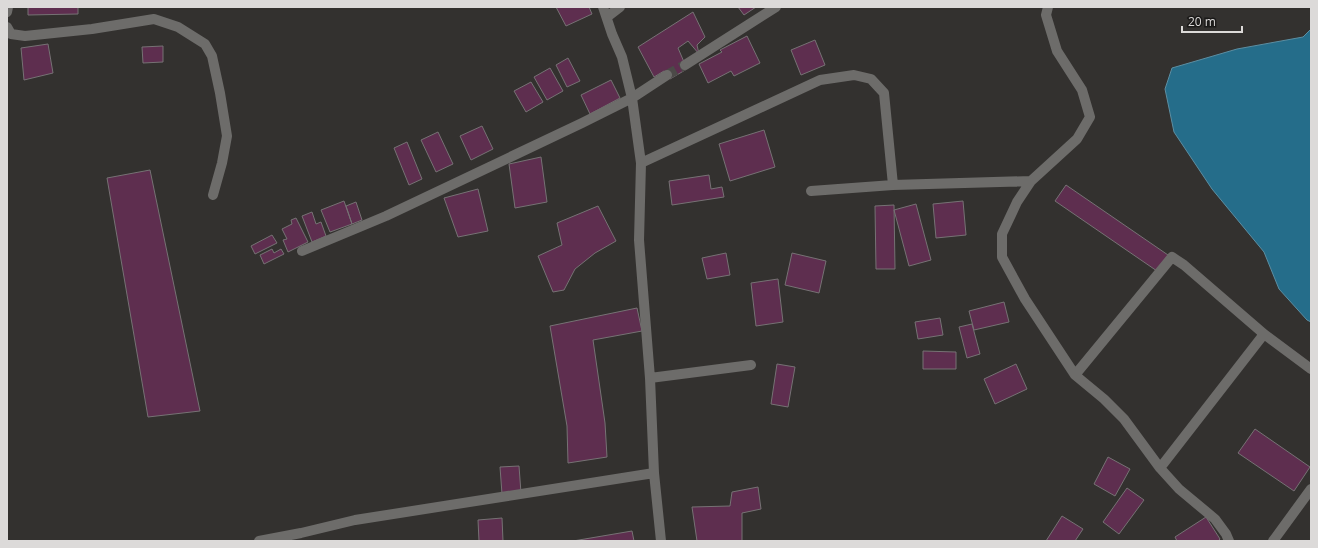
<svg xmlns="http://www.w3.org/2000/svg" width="1318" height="548" viewBox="0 0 1318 548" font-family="'Open Sans',sans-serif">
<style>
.water{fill:#256d8a;stroke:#5c8ea2}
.building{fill:#5e2e4f;stroke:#767274}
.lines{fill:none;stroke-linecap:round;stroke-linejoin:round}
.minor-tunnel{stroke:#4c4a48;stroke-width:10;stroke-dasharray:10 5;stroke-linecap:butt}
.minor{stroke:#6d6c6a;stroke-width:10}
</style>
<rect width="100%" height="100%" fill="#33312f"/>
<path class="water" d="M1311 29V322L1307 320 1279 289 1264 252 1212 189 1174 132 1165 89 1172 68 1237 49 1303 37Z"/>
<path class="building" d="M28 7H78V14L28 15Z
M556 7H589L592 14 566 26Z
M738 7H756L744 15Z
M693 12 705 37 697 45 699 54 688 41 678 48 687 69 670 79 664 71 654 77 638 47Z
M747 36 760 63 734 76 731 71 708 83 699 64 722 52 720 50Z
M815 40 825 65 801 75 791 50Z
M48 44 53 73 24 80 21 48Z
M163 46V62L143 63 142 47Z
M568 58 580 81 567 87 556 65Z
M550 68 563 91 547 100 534 77Z
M611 80 620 98 590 114 581 95Z
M531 82 543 102 526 112 514 91Z
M482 126 493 149 471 160 460 136Z
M764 130 775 167 730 181 719 144Z
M438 132 453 164 436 172 421 140Z
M407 142 422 179 409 185 394 148Z
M541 157 547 202 515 208 509 164Z
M150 170 200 411 148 417 107 178Z
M709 175 711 189 722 187 724 197 672 205 669 181Z
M1066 185 1168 255 1157 271 1055 201Z
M478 189 488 231 458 237 444 198Z
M344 201 352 224 330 232 321 210Z
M963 201 966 235 936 238 933 204Z
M356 202 362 220 352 224 346 206Z
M916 204 931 260 909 266 894 210Z
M894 205 895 269H876L875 206Z
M598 206 616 241 595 253 575 269 564 290 553 292 538 256 562 245 557 223Z
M312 212 316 224 321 222 326 236 312 242 302 216Z
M296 218 308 242 288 252 283 240 287 239 282 229 292 224 291 220Z
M272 235 277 243 255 254 251 246Z
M272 249 274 253 281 249 284 254 264 264 260 255Z
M726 253 730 275 707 279 702 258Z
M792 253 826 261 819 293 785 285Z
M778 279 783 322 756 326 751 283Z
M1004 302 1009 322 974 330 969 311Z
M637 308 642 331 593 340 605 423 607 457 568 463 567 426 550 326Z
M940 318 943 335 918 339 915 322Z
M972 324 980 354 967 358 959 327Z
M923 351 956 352V369H923Z
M777 364 795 367 788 407 771 404Z
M1016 364 1027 389 995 404 984 379Z
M1255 429 1310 467 1294 491 1238 453Z
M1108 457 1130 469 1115 496 1094 484Z
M519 466 521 493 502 494 500 467Z
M758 487 761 509 742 513V541H697L692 507 730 506 732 492Z
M1127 488 1144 500 1119 534 1103 522Z
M1062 516 1083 529 1075 541H1046Z
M1206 517 1220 539 1218 541H1177L1175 537Z
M502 518 503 541H479L478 520Z
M632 531 634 541H573Z"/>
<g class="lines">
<path class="minor-tunnel" d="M667 75 685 65"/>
<path class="minor" d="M603 7 612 34 622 57 632 98 641 163 639 240 650 378 654 473 661 541
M1048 7 1046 15 1057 51 1082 90 1090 117 1077 139 1031 181 1017 202 1002 234V257L1025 299 1075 375 1104 399 1124 419 1160 468 1179 489 1215 519 1226 534 1229 541
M7 12 8 7
M607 17 620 7
M7 27 11 34 25 36 92 29 154 19 178 27 205 44 212 56 220 93 227 136 222 163 213 195
M685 65 776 7
M641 163 820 80 854 75 871 79 884 93 893 185
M811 191 893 185 1031 181
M302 251 386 216 582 123 632 98 667 75
M1075 375 1172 257 1184 265 1264 334 1311 369
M650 378 751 365
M1160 468 1264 334
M259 541 301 533 355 520 654 473
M1273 541 1311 489"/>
</g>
<rect width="1318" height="548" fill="none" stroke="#dcdad9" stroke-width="16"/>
<path d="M1182 26v6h60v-6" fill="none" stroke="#dcdad9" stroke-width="2"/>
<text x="1188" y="26" font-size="12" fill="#dcdad9" stroke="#1a1918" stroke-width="3" paint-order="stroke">20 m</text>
</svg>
